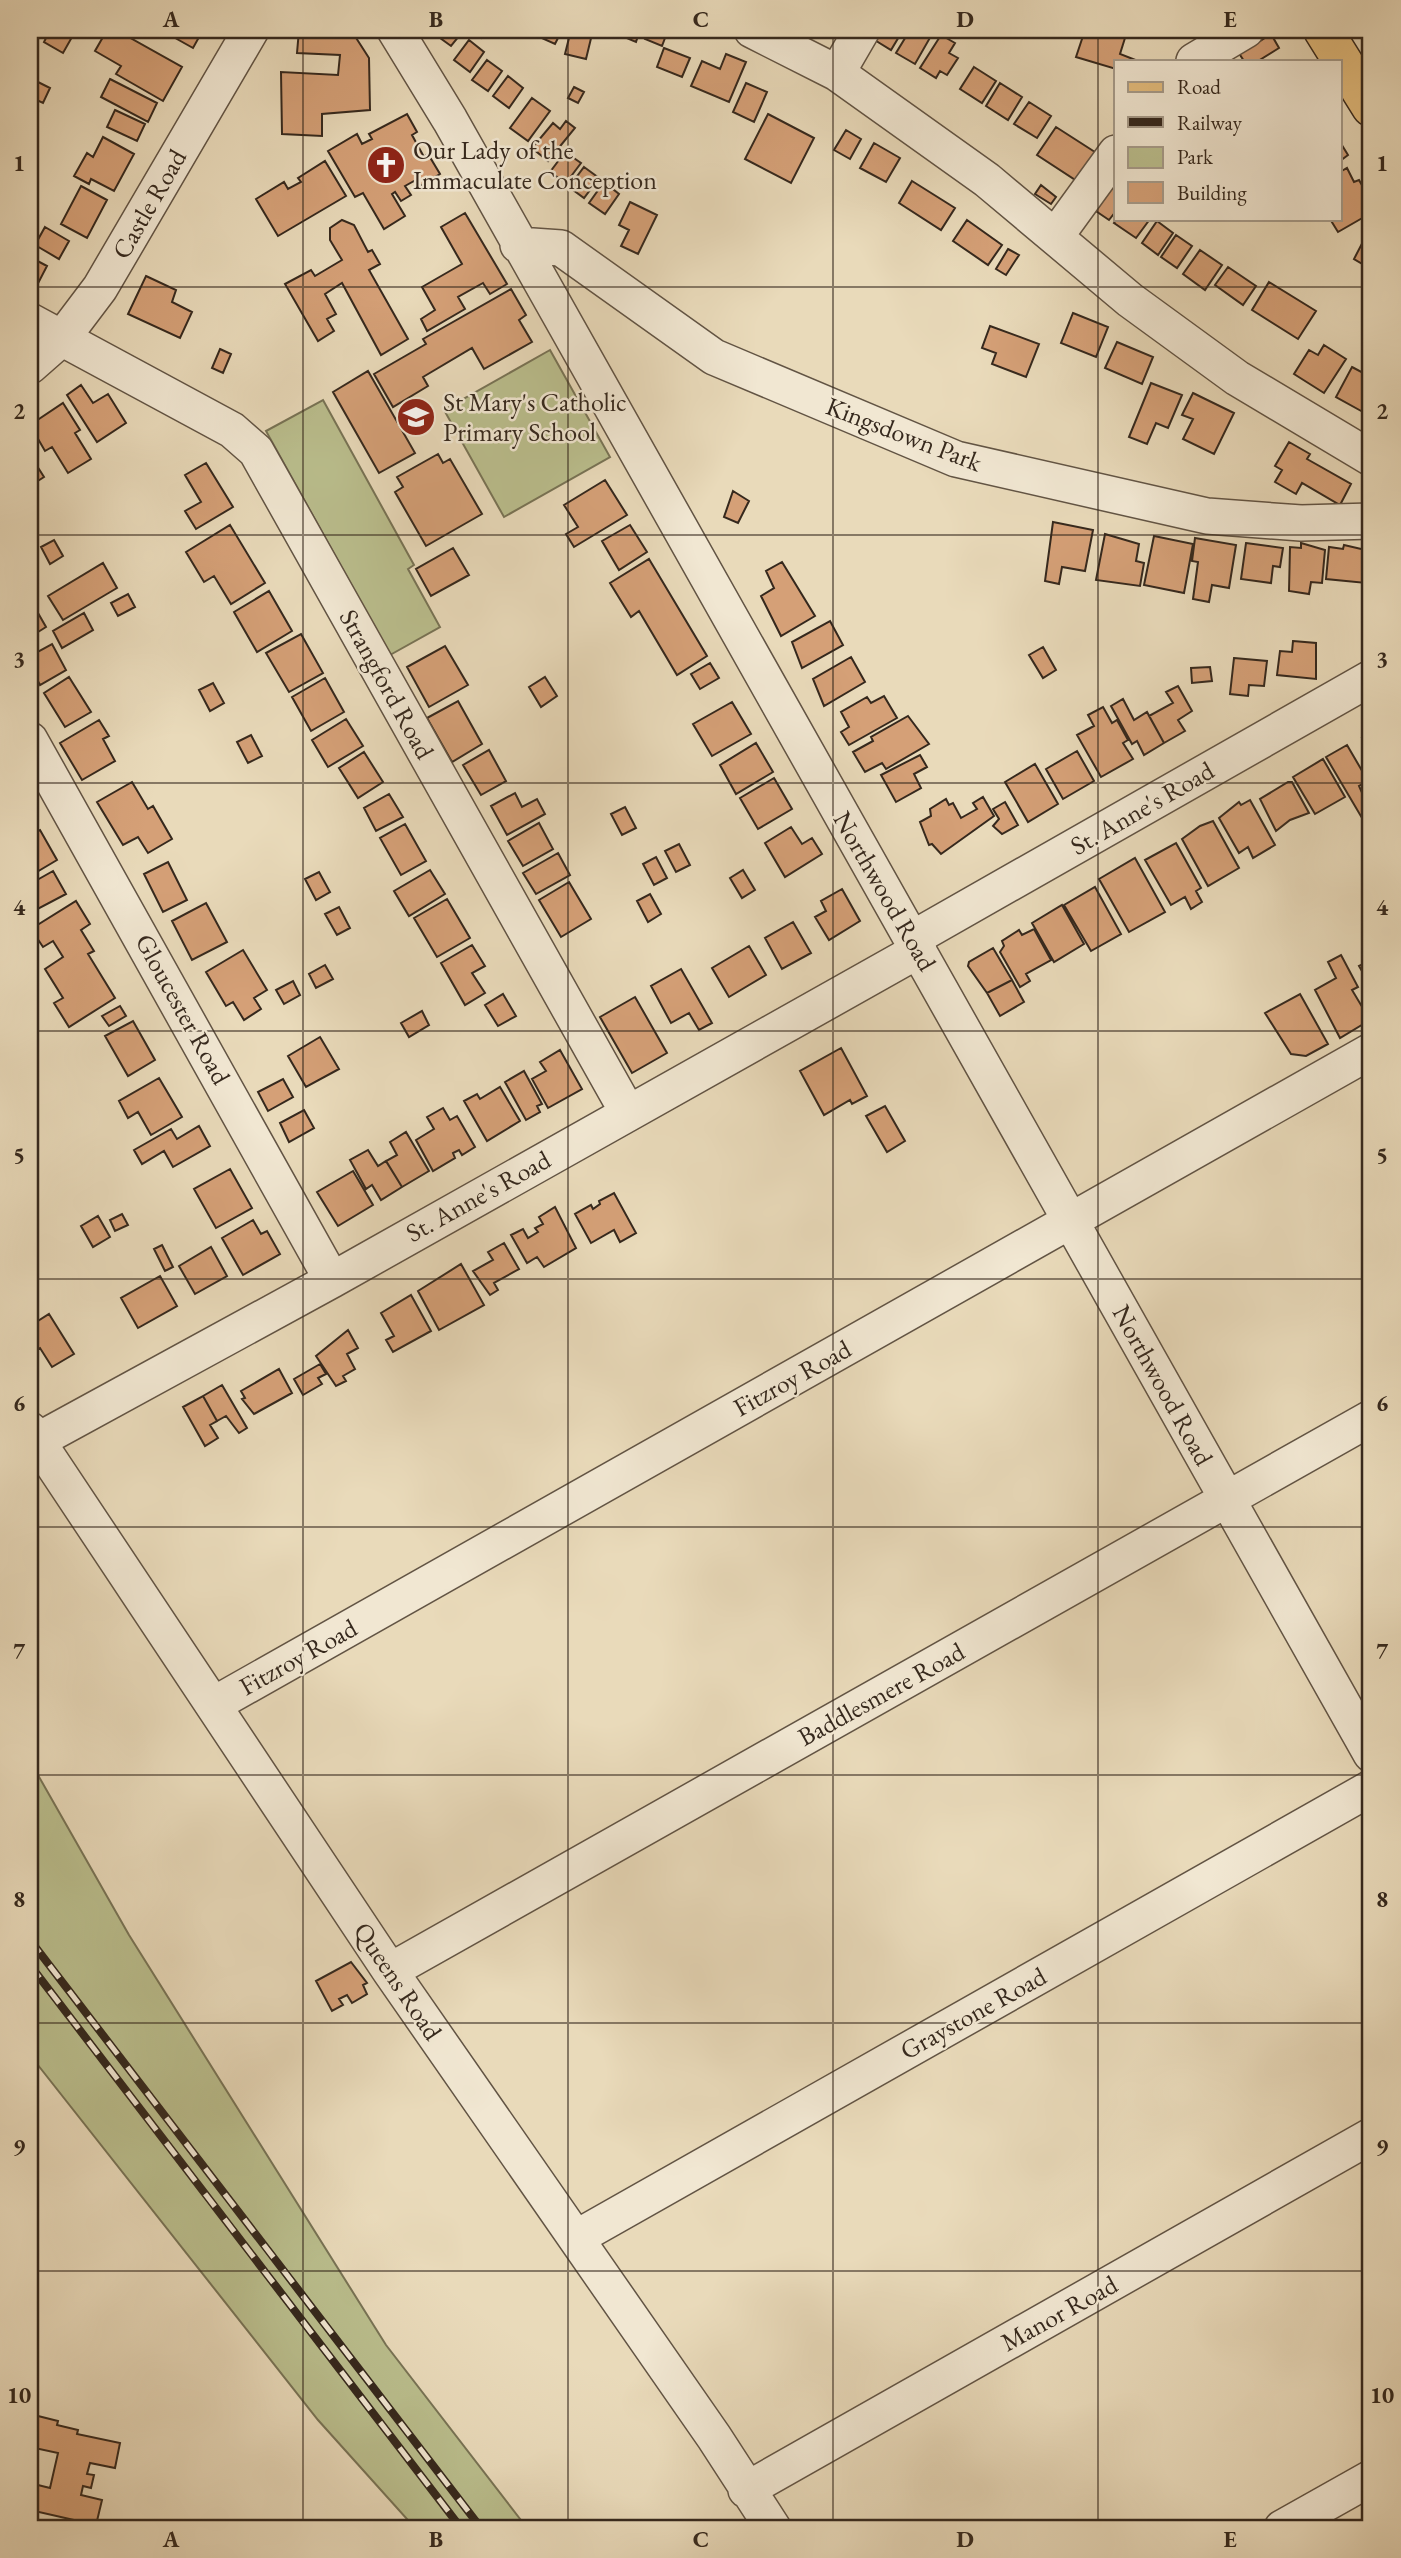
<svg xmlns="http://www.w3.org/2000/svg" width="1401" height="2558" viewBox="0 0 1401 2558" font-family="'EB Garamond',serif">
<style>
.green{fill:#babe8d;stroke:#787355;stroke-width:2}
.building{fill:#d5a077;stroke:#35281d;stroke-width:2}
.lines{fill:none;stroke-linecap:round;stroke-linejoin:round}
.minor-casing{stroke:#625444;stroke-width:38}
.major-casing{stroke:#35281d;stroke-width:41}
.minor{stroke:#f1e7d2;stroke-width:35}
.major{stroke:#e4bd7d;stroke-width:38}
.rail-casing{stroke:#35281d;stroke-width:8}
.rail{stroke:#f1e7d2;stroke-width:5;stroke-dasharray:16;stroke-linecap:butt}
.grid{fill:none;stroke:#35281d;stroke-width:2;stroke-opacity:0.55}
.labels{text-anchor:middle;stroke-width:5;stroke-linejoin:round;paint-order:stroke}
.poi-label{font-size:26px;fill:#35281d;stroke:#f1e7d2;text-anchor:start}
.street-label{font-size:26px;fill:#35281d;stroke:#f1e7d2}
.neatline{fill:none;stroke:#35281d;stroke-width:2.5}
.grid-label{font-size:23px;text-anchor:middle;font-weight:bold;fill:#35281d}
</style>
<rect width="100%" height="100%" fill="#e9daba"/>
<filter id="stains"><feTurbulence type="fractalNoise" baseFrequency=".00286" numOctaves="4"/><feColorMatrix values="0 0 0 0 .2 0 0 0 0 .09 0 0 0 0 .02 0 0 0 .5 -.17"/></filter>
<radialGradient id="worn" r=".72"><stop offset=".6" stop-color="#630" stop-opacity="0"/><stop offset="1" stop-color="#630" stop-opacity=".3"/></radialGradient>
<path class="green" d="M550 350 610 457 504 517 444 410Z
M323 400 414 565 408 569 440 627 390 655 266 431Z
M30 1761 129 1935 386 2345 527 2528H415L318 2420 30 2055Z"/>
<path class="building" d="M50 30H76L63 53 44 42Z
M107 30H116L182 67 163 101 116 74 121 66 95 51Z
M161 30H203L193 48Z
M299 30H351L369 58 370 110 322 114V136L282 134 281 72 338 75 340 55 297 53Z
M440 30H464L451 46 436 35Z
M474 30H487L481 38 472 32Z
M537 30H562L555 44 535 35Z
M571 30H593L586 59 565 54Z
M619 30H640L636 42 617 34Z
M648 30H668L662 46 645 39Z
M878 30H903L891 50 873 39Z
M910 30H920L931 36 915 64 896 53Z
M1085 30H1100L1125 38 1120 54 1138 61H1116V69L1076 57Z
M1254 31 1260 41 1271 34 1279 48 1258 61H1244L1233 44Z
M941 35 955 43 949 53 958 58 947 75 940 71 936 78 920 68Z
M469 40 484 52 470 72 454 60Z
M664 48 690 58 682 77 657 67Z
M726 54 746 62 729 102 691 86 702 61 720 69Z
M487 60 502 71 488 91 472 80Z
M974 67 996 81 982 103 960 89Z
M508 76 523 88 509 108 493 96Z
M110 79 157 103 148 122 101 97Z
M34 80 50 88 43 103 30 97Z
M746 83 767 92 754 122 733 112Z
M1000 83 1022 97 1008 120 986 106Z
M574 87 584 92 578 103 568 98Z
M532 98 550 111 528 141 510 128Z
M1029 102 1051 116 1037 138 1014 124Z
M115 110 145 124 137 141 107 127Z
M407 114 417 132 412 135 424 157 428 154 440 174 418 187 414 181 405 186 411 195 401 201 395 192 392 194 405 216 384 229 363 193 355 197 328 151 357 134 362 144 372 139 369 134Z
M768 114 814 138 791 183 745 159Z
M566 121 575 128 548 161 532 148 553 123 560 129Z
M1056 127 1098 154 1080 183 1037 155Z
M846 130 861 139 850 159 834 150Z
M103 137 134 154 114 191 91 179 89 184 74 176 87 153 93 157Z
M1340 142 1348 155 1340 161Z
M874 143 900 158 886 182 860 168Z
M565 152 581 163 566 183 550 172Z
M325 161 346 196 278 236 256 199 284 182 288 189 301 182 298 178Z
M584 167 599 178 584 198 569 187Z
M1347 168 1354 182 1359 180 1371 201V213L1338 232 1330 219H1340V172Z
M1104 180 1116 188V211L1109 220 1087 205Z
M912 181 955 208 941 230 899 203Z
M604 182 619 194 605 214 589 203Z
M1041 185 1056 197 1051 204 1035 194Z
M81 186 107 200 87 238 61 224Z
M630 202 657 215 638 254 621 246 629 230 619 225Z
M465 213 507 284 490 294 483 283 458 297 465 309 427 331 421 319 435 310 422 287 462 264 441 227Z
M1117 219H1150L1136 238 1114 223Z
M342 220 354 225 368 252 372 250 380 264 369 270 408 339 381 355 342 283 325 294 336 314 327 319 334 331 318 341 285 284 311 270 315 276 342 260 330 240V228Z
M967 220 1002 245 988 265 953 241Z
M1157 221 1173 233 1158 255 1142 243Z
M45 227 69 241 59 259 35 245Z
M1368 232 1371 234V269L1354 259Z
M1176 235 1192 246 1177 268 1161 257Z
M1008 249 1019 255 1006 275 996 269Z
M1200 250 1222 265 1205 290 1183 274Z
M30 257 47 266 33 293 30 292Z
M1228 267 1256 286 1243 305 1215 285Z
M146 276 176 290 172 302 192 312 180 338 128 314Z
M1269 282 1316 311 1298 339 1252 310Z
M511 289 526 315 519 320 532 342 484 369 472 348 423 377 428 386 393 407 374 374 426 344 423 339Z
M1073 313 1108 327 1096 357 1061 343Z
M990 326 1039 344 1026 377 992 364 996 353 982 348Z
M1117 342 1153 357 1142 384 1105 368Z
M1324 345 1346 359 1324 393 1294 374 1309 350 1318 355Z
M220 349 231 354 223 373 212 368Z
M1352 367 1371 377V397L1363 412 1336 397Z
M368 371 415 453 379 473 333 392Z
M1151 383 1182 395 1168 428 1156 423 1147 444 1129 437Z
M81 385 93 403 108 394 126 423 97 442 67 395Z
M1193 393 1234 413 1214 454 1183 439 1193 419 1182 415Z
M63 403 80 430 75 433 91 459 68 473 52 447 45 451 30 425Z
M1289 442 1310 454 1307 459 1351 484 1340 505 1302 483 1296 494 1275 482 1282 470 1275 466Z
M438 454 443 463 450 459 482 514 426 546 395 492 403 487 397 477Z
M30 455 44 477 30 486Z
M206 463 233 507 196 529 185 511 201 502 185 475Z
M605 480 627 515 574 547 566 534 578 527 564 505Z
M733 491 749 501 738 523 724 517Z
M1053 522 1093 530 1085 571 1062 567 1059 584 1045 581Z
M230 525 265 583 231 604 214 576 204 582 186 552Z
M630 525 647 552 619 570 602 541Z
M1105 534 1139 544 1136 561 1144 563 1140 586 1096 580Z
M1154 536 1193 544 1184 593 1144 585Z
M1195 538 1236 545 1229 588 1212 585 1209 602 1193 599 1198 562 1192 561Z
M54 540 63 556 50 564 41 547Z
M1246 543 1283 548 1280 567 1273 566 1271 583 1241 579Z
M1301 543 1325 550 1322 583 1311 582 1309 594 1289 591 1290 547 1301 548Z
M1344 545 1370 551 1366 583 1326 579 1329 547 1343 549Z
M453 548 469 575 431 596 416 569Z
M649 559 707 656 677 675 639 611 631 617 610 583Z
M782 562 815 616 781 636 761 596 774 588 766 571Z
M103 563 117 588 63 620 48 596Z
M269 591 292 631 257 652 234 612Z
M128 594 135 607 118 616 111 603Z
M30 599 46 627 30 637Z
M84 613 93 630 62 648 53 631Z
M830 621 843 645 802 668 792 642Z
M301 634 323 673 289 692 266 653Z
M1293 641 1316 643V679L1277 675 1280 651 1292 652Z
M52 644 66 670 40 685 30 666V656Z
M445 646 468 685 429 707 407 667Z
M1043 647 1056 670 1043 678 1029 655Z
M851 657 865 682 824 706 813 679Z
M1234 658 1267 661 1264 686 1249 685 1248 696 1230 694Z
M710 663 719 678 700 689 691 674Z
M1210 667 1212 681 1192 683 1191 668Z
M69 677 91 712 65 727 44 693Z
M545 677 557 696 541 707 529 687Z
M325 678 344 712 311 731 292 697Z
M213 683 224 703 210 711 199 690Z
M1178 686 1192 711 1178 720 1185 731 1164 743 1149 716 1173 703 1166 692Z
M884 696 897 718 849 745 841 732 849 727 841 712 867 697 871 703Z
M1123 699 1134 720 1147 712 1164 743 1144 755 1137 741 1132 744 1111 706Z
M458 701 482 744 452 762 427 718Z
M732 702 751 734 712 756 693 724Z
M1103 707 1112 723 1117 720 1128 740 1123 743 1133 759 1101 777 1077 735 1094 726 1088 715Z
M908 716 929 744 886 769 882 763 865 772 853 752 873 741 871 737Z
M346 719 363 746 328 767 312 740Z
M99 720 109 736 103 739 115 761 82 780 60 743Z
M1371 733V767L1363 753 1369 750 1362 738Z
M251 735 262 756 248 763 237 742Z
M756 743 773 772 736 794 720 765Z
M1347 745 1368 781 1359 786 1371 813 1362 818 1326 757Z
M489 750 506 781 481 795 463 765Z
M1077 751 1094 781 1063 799 1046 769Z
M364 752 383 782 358 798 339 768Z
M920 755 927 767 914 774 921 788 896 802 881 775Z
M1323 759 1345 797 1315 814 1293 777Z
M1035 764 1058 804 1028 822 1005 782Z
M774 778 792 809 758 829 740 798Z
M132 782 148 809 153 806 172 839 148 853 138 837 123 845 97 802Z
M1288 782H1292L1309 813 1290 820 1276 831 1260 799Z
M515 793 522 807 537 799 545 814 507 835 491 806Z
M389 794 403 817 376 831 364 808Z
M983 797 994 816 941 854 932 844 929 845 920 822 931 816 930 809 946 799 949 805 953 803 961 818 977 809 973 803Z
M1250 800 1275 845 1253 858 1248 847 1239 853 1219 818 1239 802 1241 805Z
M1005 802 1018 825 1002 834 993 826 999 819 993 809Z
M625 807 636 828 622 835 611 814Z
M1213 821 1239 868 1208 886 1182 839 1200 826Z
M539 823 553 849 523 866 508 841Z
M405 824 426 861 401 875 380 838Z
M791 827 802 844 812 838 822 854 785 877 765 843Z
M40 830 57 860 30 876V835Z
M1176 843 1201 888 1196 891 1202 902 1191 909 1185 897 1171 905 1145 860Z
M679 844 690 865 676 872 665 851Z
M558 853 570 875 536 894 523 873Z
M656 857 667 878 654 885 643 864Z
M1135 858 1165 912 1129 932 1099 879Z
M168 862 187 900 163 912 144 874Z
M430 870 445 894 409 916 394 891Z
M743 870 755 890 742 898 730 878Z
M53 871 66 894 32 912 30 884Z
M319 872 330 892 316 900 305 879Z
M569 882 591 919 561 937 539 900Z
M1095 887 1121 934 1091 951 1064 905Z
M842 889 860 921 829 940 815 917 826 911 821 901Z
M650 894 661 914 648 922 637 901Z
M447 899 470 938 437 957 414 918Z
M76 901 90 924 81 930 94 951 88 954 115 998 69 1027 54 1003 63 998 45 969 63 957 53 941 43 947 31 929Z
M206 903 227 942 192 960 172 921Z
M1062 905 1084 944 1054 962 1032 923Z
M339 907 350 928 337 935 325 914Z
M793 922 811 953 782 969 765 938Z
M1034 929 1051 960 1026 974 1030 981 1020 987 1000 952 1004 946 1002 941 1019 930 1022 935Z
M472 945 485 966 472 973 485 993 465 1005 441 963Z
M749 946 766 975 729 997 712 968Z
M993 948 1012 980 987 993 968 966 969 962Z
M243 950 267 990 254 998 261 1009 244 1020 233 1002 226 1006 206 972Z
M1341 955 1358 987 1352 990 1370 1020 1340 1038 1315 990 1336 978 1328 962Z
M1371 960V987L1359 966Z
M325 965 333 979 316 988 309 974Z
M681 969 712 1023 699 1030 689 1013 671 1023 651 986Z
M1012 980 1024 1002 1000 1016 987 993Z
M293 981 300 995 284 1004 276 990Z
M503 994 516 1016 498 1026 485 1005Z
M1300 994 1328 1044 1306 1056 1291 1054 1265 1013Z
M635 997 667 1053 632 1073 600 1017Z
M120 1006 126 1016 109 1026 102 1016Z
M422 1011 429 1025 409 1037 401 1023Z
M133 1021 155 1060 128 1076 105 1036Z
M320 1037 339 1069 306 1087 288 1056Z
M841 1048 867 1096 852 1104 850 1100 824 1115 800 1071Z
M560 1050 582 1089 548 1108 532 1079 546 1071 540 1062Z
M524 1071 542 1104 537 1106 540 1112 526 1120 505 1082Z
M159 1078 182 1117 151 1135 138 1112 128 1118 119 1101Z
M283 1079 293 1097 268 1111 258 1092Z
M500 1087 520 1121 487 1141 464 1101 477 1094 480 1099Z
M885 1106 905 1141 887 1152 866 1116Z
M443 1108 450 1120 457 1116 475 1147 462 1155 459 1150 453 1153 455 1158 433 1171 416 1140 434 1129 427 1117Z
M304 1110 314 1128 289 1142 280 1123Z
M199 1126 210 1146 173 1167 164 1151 142 1164 134 1150 171 1129 177 1139Z
M406 1132 429 1171 402 1187 386 1161 397 1155 390 1142Z
M368 1150 378 1166 386 1161 402 1187 381 1200 372 1185 366 1189 350 1160Z
M230 1169 252 1208 216 1228 194 1189Z
M353 1171 373 1205 338 1226 317 1192Z
M614 1193 636 1233 620 1242 614 1230 591 1243 575 1214 591 1205 593 1209 600 1204 599 1201Z
M555 1207 576 1248 544 1267 537 1257 527 1263 511 1235 523 1229 528 1238 538 1232 535 1228 543 1224 539 1217Z
M122 1214 128 1225 115 1231 110 1220Z
M98 1216 110 1237 93 1247 81 1226Z
M253 1220 261 1234 267 1231 280 1254 243 1275 222 1238Z
M504 1243 519 1269 494 1283 498 1290 490 1295 473 1271 493 1260 488 1252Z
M162 1245 173 1267 165 1271 154 1249Z
M211 1247 227 1276 195 1294 179 1266Z
M461 1264 484 1305 439 1330 418 1291Z
M160 1276 177 1306 138 1328 121 1298Z
M411 1295 431 1331 393 1352 386 1340 394 1336 381 1313Z
M49 1314 74 1354 52 1367 40 1348 30 1354V1326Z
M348 1330 358 1348 347 1354 355 1369 343 1376 346 1381 336 1386 316 1356Z
M320 1364 326 1374 318 1378 322 1384 303 1395 294 1379Z
M279 1369 292 1393 254 1414 242 1399 245 1398 241 1391Z
M222 1385 247 1428 239 1433 226 1416 217 1421 203 1396Z
M203 1396 217 1421 210 1425 218 1438 205 1446 183 1407Z
M351 1962 367 1983 363 1985 367 1994 352 2003 347 1995 339 1999 343 2005 332 2011 316 1981Z
M30 2414 58 2421 57 2425 78 2430 77 2434 120 2443 115 2468 90 2463 87 2474 94 2475 91 2488 83 2486 81 2495 102 2500 96 2525 30 2510V2483L50 2488 58 2453 30 2447Z"/>
<g class="lines">
<defs>
<path id="minor" d="M395 30 450 120 1371 1754
M752 30 837 73 987 180 1130 300 1237 378 1371 458
M1194 61 1246 30
M837 73 862 30
M1055 237 1116 153
M518 245 561 248 714 357 956 459 1207 516 1301 523 1371 521
M30 321 232 430 256 451 628 1113
M30 366 63 337 100 288 251 30
M30 740 332 1280
M912 939 1371 678
M30 1430 390 1971 714 2437 773 2528
M37 1441 332 1280 919 950
M213 1705 1371 1051
M390 1971 1371 1418
M576 2238 1371 1788
M746 2490 1371 2136
M1282 2528 1371 2478"/>
<path id="major" d="M1323 30 1371 107"/>
</defs>
<use href="#minor" class="minor-casing"/>
<use href="#major" class="major-casing"/>
<use href="#minor" class="minor"/>
<use href="#major" class="major"/>
<defs>
<path id="rail" d="M30 1940 481 2528
M30 1965 461 2528"/>
</defs>
<use href="#rail" class="rail-casing"/>
<use href="#rail" class="rail"/>
</g>
<path class="grid" d="M303 30V2528M568 30V2528M833 30V2528M1098 30V2528M30 287H1371M30 535H1371M30 783H1371M30 1031H1371M30 1279H1371M30 1527H1371M30 1775H1371M30 2023H1371M30 2271H1371"/>
<defs>
<symbol id="church-disc" viewBox="-11 -11 22 22"><circle r="9.5" fill="#8f2418" stroke="#f1e7d2"/><path d="M-1.2-6h2.4v3.5h3.3v2.4h-3.3V6h-2.4V-.1h-3.3v-2.4h3.3Z" fill="#fff"/></symbol>
<symbol id="school-disc" viewBox="-11 -11 22 22"><circle r="9.5" fill="#8f2418" stroke="#f1e7d2"/><path d="M0-5L7-2L0 1L-7-2ZM-4 1L0 2.5L4 1V4Q0 6-4 4Z" fill="#fff"/></symbol>
</defs>
<g fill-rule="evenodd">
<use href="#church-disc" x="364" y="143" width="44" height="44"/>
<use href="#school-disc" x="394" y="395" width="44" height="44"/>
</g>
<g class="labels">
<g class="poi-label">
<text x="413" y="159">Our Lady of the<tspan x="413" dy="30">Immaculate Conception</tspan></text>
<text x="443" y="411">St Mary's Catholic<tspan x="443" dy="30">Primary School</tspan></text>
</g>
<g class="street-label">
<text transform="translate(149 204) rotate(-60)" y="9">Castle Road</text>
<text transform="translate(904 434) rotate(21)" y="9">Kingsdown Park</text>
<text transform="translate(387 684) rotate(61)" y="9">Strangford Road</text>
<text transform="translate(1142 808) rotate(-30)" y="9">St. Anne's Road</text>
<text transform="translate(885 891) rotate(60)" y="9">Northwood Road</text>
<text transform="translate(183 1009) rotate(61)" y="9">Gloucester Road</text>
<text transform="translate(478 1196) rotate(-29)" y="9">St. Anne's Road</text>
<text transform="translate(792 1378) rotate(-29)" y="9">Fitzroy Road</text>
<text transform="translate(1163 1385) rotate(61)" y="9">Northwood Road</text>
<text transform="translate(298 1657) rotate(-29)" y="9">Fitzroy Road</text>
<text transform="translate(881 1694) rotate(-29)" y="9">Baddlesmere Road</text>
<text transform="translate(398 1981) rotate(56)" y="9">Queens Road</text>
<text transform="translate(973 2013) rotate(-29)" y="9">Graystone Road</text>
<text transform="translate(1059 2313) rotate(-29)" y="9">Manor Road</text>
</g>
</g>
<rect width="1401" height="2558" fill="none" stroke="#e9daba" stroke-width="77"/>
<rect x="1114" y="60" width="228" height="161" fill="#f1e7d2" stroke="#a69b8a" stroke-width="2"/>
<rect x="1128" y="82" width="35" height="10" fill="#e4bd7d" stroke="#a69b8a" stroke-width="2"/>
<text x="1177" y="94" font-size="21" fill="#35281d">Road</text>
<rect x="1128" y="117" width="35" height="10" fill="#35281d" stroke="#a69b8a" stroke-width="2"/>
<text x="1177" y="130" font-size="21" fill="#35281d">Railway</text>
<rect x="1128" y="147" width="35" height="21" fill="#babe8d" stroke="#a69b8a" stroke-width="2"/>
<text x="1177" y="164" font-size="21" fill="#35281d">Park</text>
<rect x="1128" y="182" width="35" height="21" fill="#d5a077" stroke="#a69b8a" stroke-width="2"/>
<text x="1177" y="200" font-size="21" fill="#35281d">Building</text>
<rect x="38" y="38" width="1324" height="2482" class="neatline"/>
<g class="grid-label">
<text x="171" y="27">A</text>
<text x="436" y="27">B</text>
<text x="701" y="27">C</text>
<text x="965" y="27">D</text>
<text x="1230" y="27">E</text>
<text x="19" y="171">1</text>
<text x="1382" y="171">1</text>
<text x="19" y="419">2</text>
<text x="1382" y="419">2</text>
<text x="19" y="667">3</text>
<text x="1382" y="667">3</text>
<text x="19" y="915">4</text>
<text x="1382" y="915">4</text>
<text x="19" y="1163">5</text>
<text x="1382" y="1163">5</text>
<text x="19" y="1411">6</text>
<text x="1382" y="1411">6</text>
<text x="19" y="1659">7</text>
<text x="1382" y="1659">7</text>
<text x="19" y="1907">8</text>
<text x="1382" y="1907">8</text>
<text x="19" y="2155">9</text>
<text x="1382" y="2155">9</text>
<text x="19" y="2403">10</text>
<text x="1382" y="2403">10</text>
<text x="171" y="2547">A</text>
<text x="436" y="2547">B</text>
<text x="701" y="2547">C</text>
<text x="965" y="2547">D</text>
<text x="1230" y="2547">E</text>
</g>
<rect width="100%" height="100%" filter="url(#stains)"/>
<rect width="100%" height="100%" fill="url(#worn)"/>
</svg>
